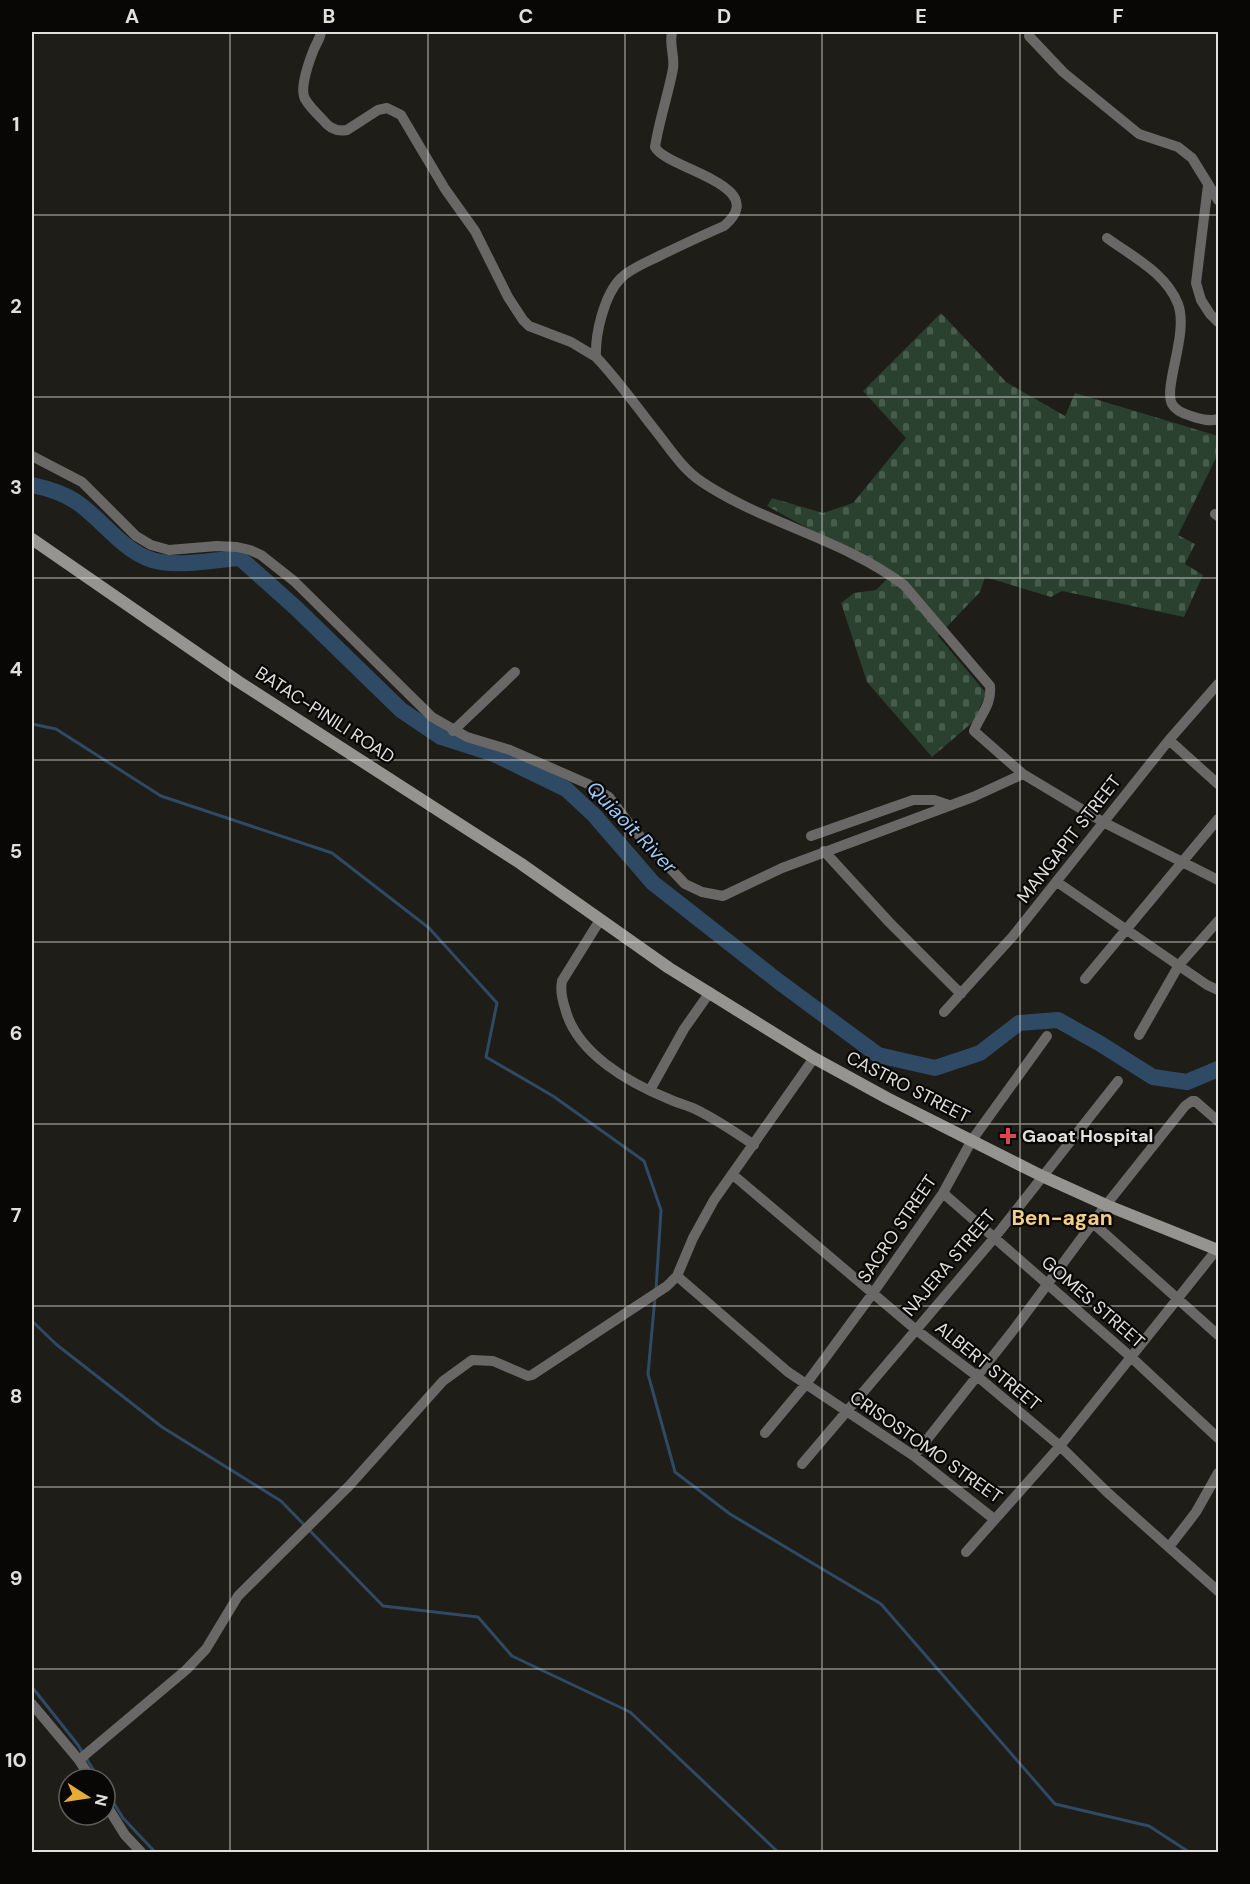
<svg xmlns="http://www.w3.org/2000/svg" width="1250" height="1884" viewBox="0 0 1250 1884" font-family="'DM Sans',sans-serif">
<style>
.cemetery{fill:url(#cemetery-stones)}
.lines{fill:none;stroke-linecap:round;stroke-linejoin:round}
.stream{stroke:#2f4a64;stroke-width:3}
.river{stroke:#2f4a64;stroke-width:16}
.minor{stroke:#6a6866;stroke-width:10}
.secondary{stroke:#969490;stroke-width:12}
.grid{fill:none;stroke:#e1e0dd;stroke-width:1.5;stroke-opacity:0.55}
.health-dot{fill:#e0444e;stroke:#080706;stroke-width:2}
.labels{text-anchor:middle;stroke-width:4.5;stroke-linejoin:round;paint-order:stroke}
.street-label{font-size:18px;fill:#e1e0dd;stroke:#080706}
.poi-label{font-size:18px;font-weight:bold;fill:#e1e0dd;stroke:#080706;text-anchor:start}
.water-label{font-size:20px;font-style:italic;fill:#9bcbfb;stroke:#080706}
.quarter-label{font-size:21px;font-weight:bold;fill:#f4cd86;stroke:#080706}
.neatline{fill:none;stroke:#e1e0dd;stroke-width:2}
.grid-label{font-size:20px;text-anchor:middle;font-weight:bold;fill:#e1e0dd}
</style>
<defs>
<pattern id="cemetery-stones" width="16" height="16" patternUnits="userSpaceOnUse" patternTransform="scale(1.5)"><rect width="16" height="16" fill="#29412e"/><path d="M2 7V4a2 2 0 0 1 4 0v3zM10 15v-3a2 2 0 0 1 4 0v3z" fill="#485c4c"/></pattern>
</defs>
<rect width="100%" height="100%" fill="#1e1d18"/>
<path class="cemetery" d="M941 313 1006 382 1065 416 1075 393 1218 436V454L1178 535 1195 544 1185 564 1203 575 1184 617 1062 591 1051 597 985 577 980 592 938 636 986 693 974 721 932 757 867 682 841 603 854 593 876 590 892 574 767 506 772 498 823 513 853 503 906 438 863 391Z"/>
<g class="lines">
<path class="stream" d="M32 724 56 729 161 796 332 853 429 928 497 1003 486 1057 553 1096 644 1161 661 1210 656 1290
M655 1297 648 1374 675 1472 730 1514 881 1604 1055 1804 1149 1826 1189 1852
M32 1321 57 1345 162 1427 281 1501 383 1606 478 1617 512 1656 630 1712 778 1852
M32 1687 78 1745 99 1779
M105 1789 123 1818 155 1852"/>
<path class="river" d="M32 485C46 488 63 493 75 501 102 518 127 558 161 562 186 566 214 560 240 558L296 608 401 710 441 737 494 754 566 789 594 815 653 883 778 981 878 1055 935 1068 980 1053 1019 1023 1058 1020 1099 1043 1153 1077 1187 1082 1218 1069"/>
<path class="minor" d="M321 32C320 39 317 42 314 49 310 59 299 88 305 99 309 106 317 114 323 120 329 128 337 132 347 130L378 110 387 108 401 115 445 189 475 231 508 297 523 320 529 326 571 342 596 357
M672 32C669 47 675 55 673 69 668 95 659 121 655 147 666 169 773 185 724 226 703 235 682 245 661 255 648 262 631 268 621 278 604 295 595 334 596 357 619 381 638 409 659 435 672 452 684 470 702 482 765 524 843 539 904 585L990 686C992 705 980 715 974 731L1023 774 1103 822 1218 880
M1029 36 1063 72 1139 134 1178 147 1192 158 1218 200
M1208 185 1196 283 1201 300 1210 314 1218 322
M1107 238C1133 257 1166 273 1178 304 1189 333 1163 387 1172 404 1176 411 1184 414 1191 416 1200 419 1210 422 1218 419
M32 456 82 482 136 536 151 545 169 550 217 546 237 547 250 550 261 555 294 581 432 717 467 737 510 750 588 784 609 797 634 830 685 884 702 892 723 896 782 868 973 797 1023 774
M1215 514 1218 516
M453 731 515 672
M1169 740 1218 784
M811 836 913 800H934L949 805
M824 851 889 922 961 994
M1057 882 1207 985 1218 990
M600 920 562 981C560 991 562 999 565 1008 576 1053 629 1083 669 1099 677 1103 686 1105 695 1109 716 1119 735 1132 754 1145
M1085 979 1218 819
M944 1012 1013 936 1169 740 1218 684
M1139 1035 1179 965 1218 921
M650 1090 684 1029 710 992
M732 1174 915 1329 977 1376 1060 1446 1108 1493 1218 1591
M943 1193 1132 1358 1218 1438
M1093 1223 1218 1335
M677 1276 788 1372 914 1456 994 1519
M765 1433 806 1384 873 1293 943 1193 972 1140 1047 1036
M914 1456 1015 1328 1106 1205 1185 1106 1192 1101H1195L1218 1121
M802 1464 995 1237 1118 1081
M1169 1547 1196 1512 1218 1473
M966 1552 1060 1446 1218 1248
M32 1704 79 1760 91 1779
M79 1760 186 1670 206 1649 238 1596 349 1486 443 1381 472 1360 493 1361 528 1376 532 1375 667 1286 677 1276 693 1238 714 1200 814 1058
M105 1803 125 1835 141 1852"/>
<path class="secondary" d="M32 539 239 682 520 863 669 968 814 1058 887 1098 1042 1176 1106 1205 1218 1250"/>
</g>
<path class="grid" d="M230 32V1852M428 32V1852M625 32V1852M822 32V1852M1020 32V1852M32 215H1218M32 397H1218M32 578H1218M32 760H1218M32 942H1218M32 1124H1218M32 1306H1218M32 1487H1218M32 1669H1218"/>
<path class="health-dot" d="M1005 1127h6v6h6v6h-6v6h-6v-6h-6v-6h6z"/>
<g class="labels">
<g class="street-label">
<text transform="translate(325 715) rotate(33)" y="6">BATAC-PINILI ROAD</text>
<text transform="translate(1069 839) rotate(-52)" y="6">MANGAPIT STREET</text>
<text transform="translate(908 1087) rotate(27)" y="6">CASTRO STREET</text>
<text transform="translate(897 1229) rotate(-56)" y="6">SACRO STREET</text>
<text transform="translate(949 1263) rotate(-50)" y="6">NAJERA STREET</text>
<text transform="translate(1093 1302) rotate(41)" y="6">GOMES STREET</text>
<text transform="translate(988 1366) rotate(39)" y="6">ALBERT STREET</text>
<text transform="translate(926 1447) rotate(35)" y="6">CRISOSTOMO STREET</text>
</g>
<g class="poi-label">
<text x="1022" y="1142">Gaoat Hospital</text>
</g>
<g class="water-label">
<text transform="translate(632 827) rotate(46)" y="7">Quiaoit River</text>
</g>
<g class="quarter-label">
<text x="1062" y="1225">Ben-agan</text>
</g>
</g>
<rect width="1250" height="1884" fill="none" stroke="#080706" stroke-width="66"/>
<g transform="translate(87 1797) rotate(102)"><circle r="28" fill="#080706" stroke="#5f5e5c" stroke-width="1.5"/>
<path d="M0-4.5L10 22L0 15L-10 22Z" fill="#e5ad35"/>
<text y="-9" font-size="16" font-weight="bold" text-anchor="middle" fill="#e1e0dd">N</text>
</g>
<rect x="33" y="33" width="1184" height="1818" class="neatline"/>
<g class="grid-label">
<text x="132" y="23">A</text>
<text x="329" y="23">B</text>
<text x="526" y="23">C</text>
<text x="724" y="23">D</text>
<text x="921" y="23">E</text>
<text x="1118" y="23">F</text>
<text x="16" y="131">1</text>
<text x="16" y="313">2</text>
<text x="16" y="494">3</text>
<text x="16" y="676">4</text>
<text x="16" y="858">5</text>
<text x="16" y="1040">6</text>
<text x="16" y="1222">7</text>
<text x="16" y="1403">8</text>
<text x="16" y="1585">9</text>
<text x="16" y="1767">10</text>
</g>
</svg>
